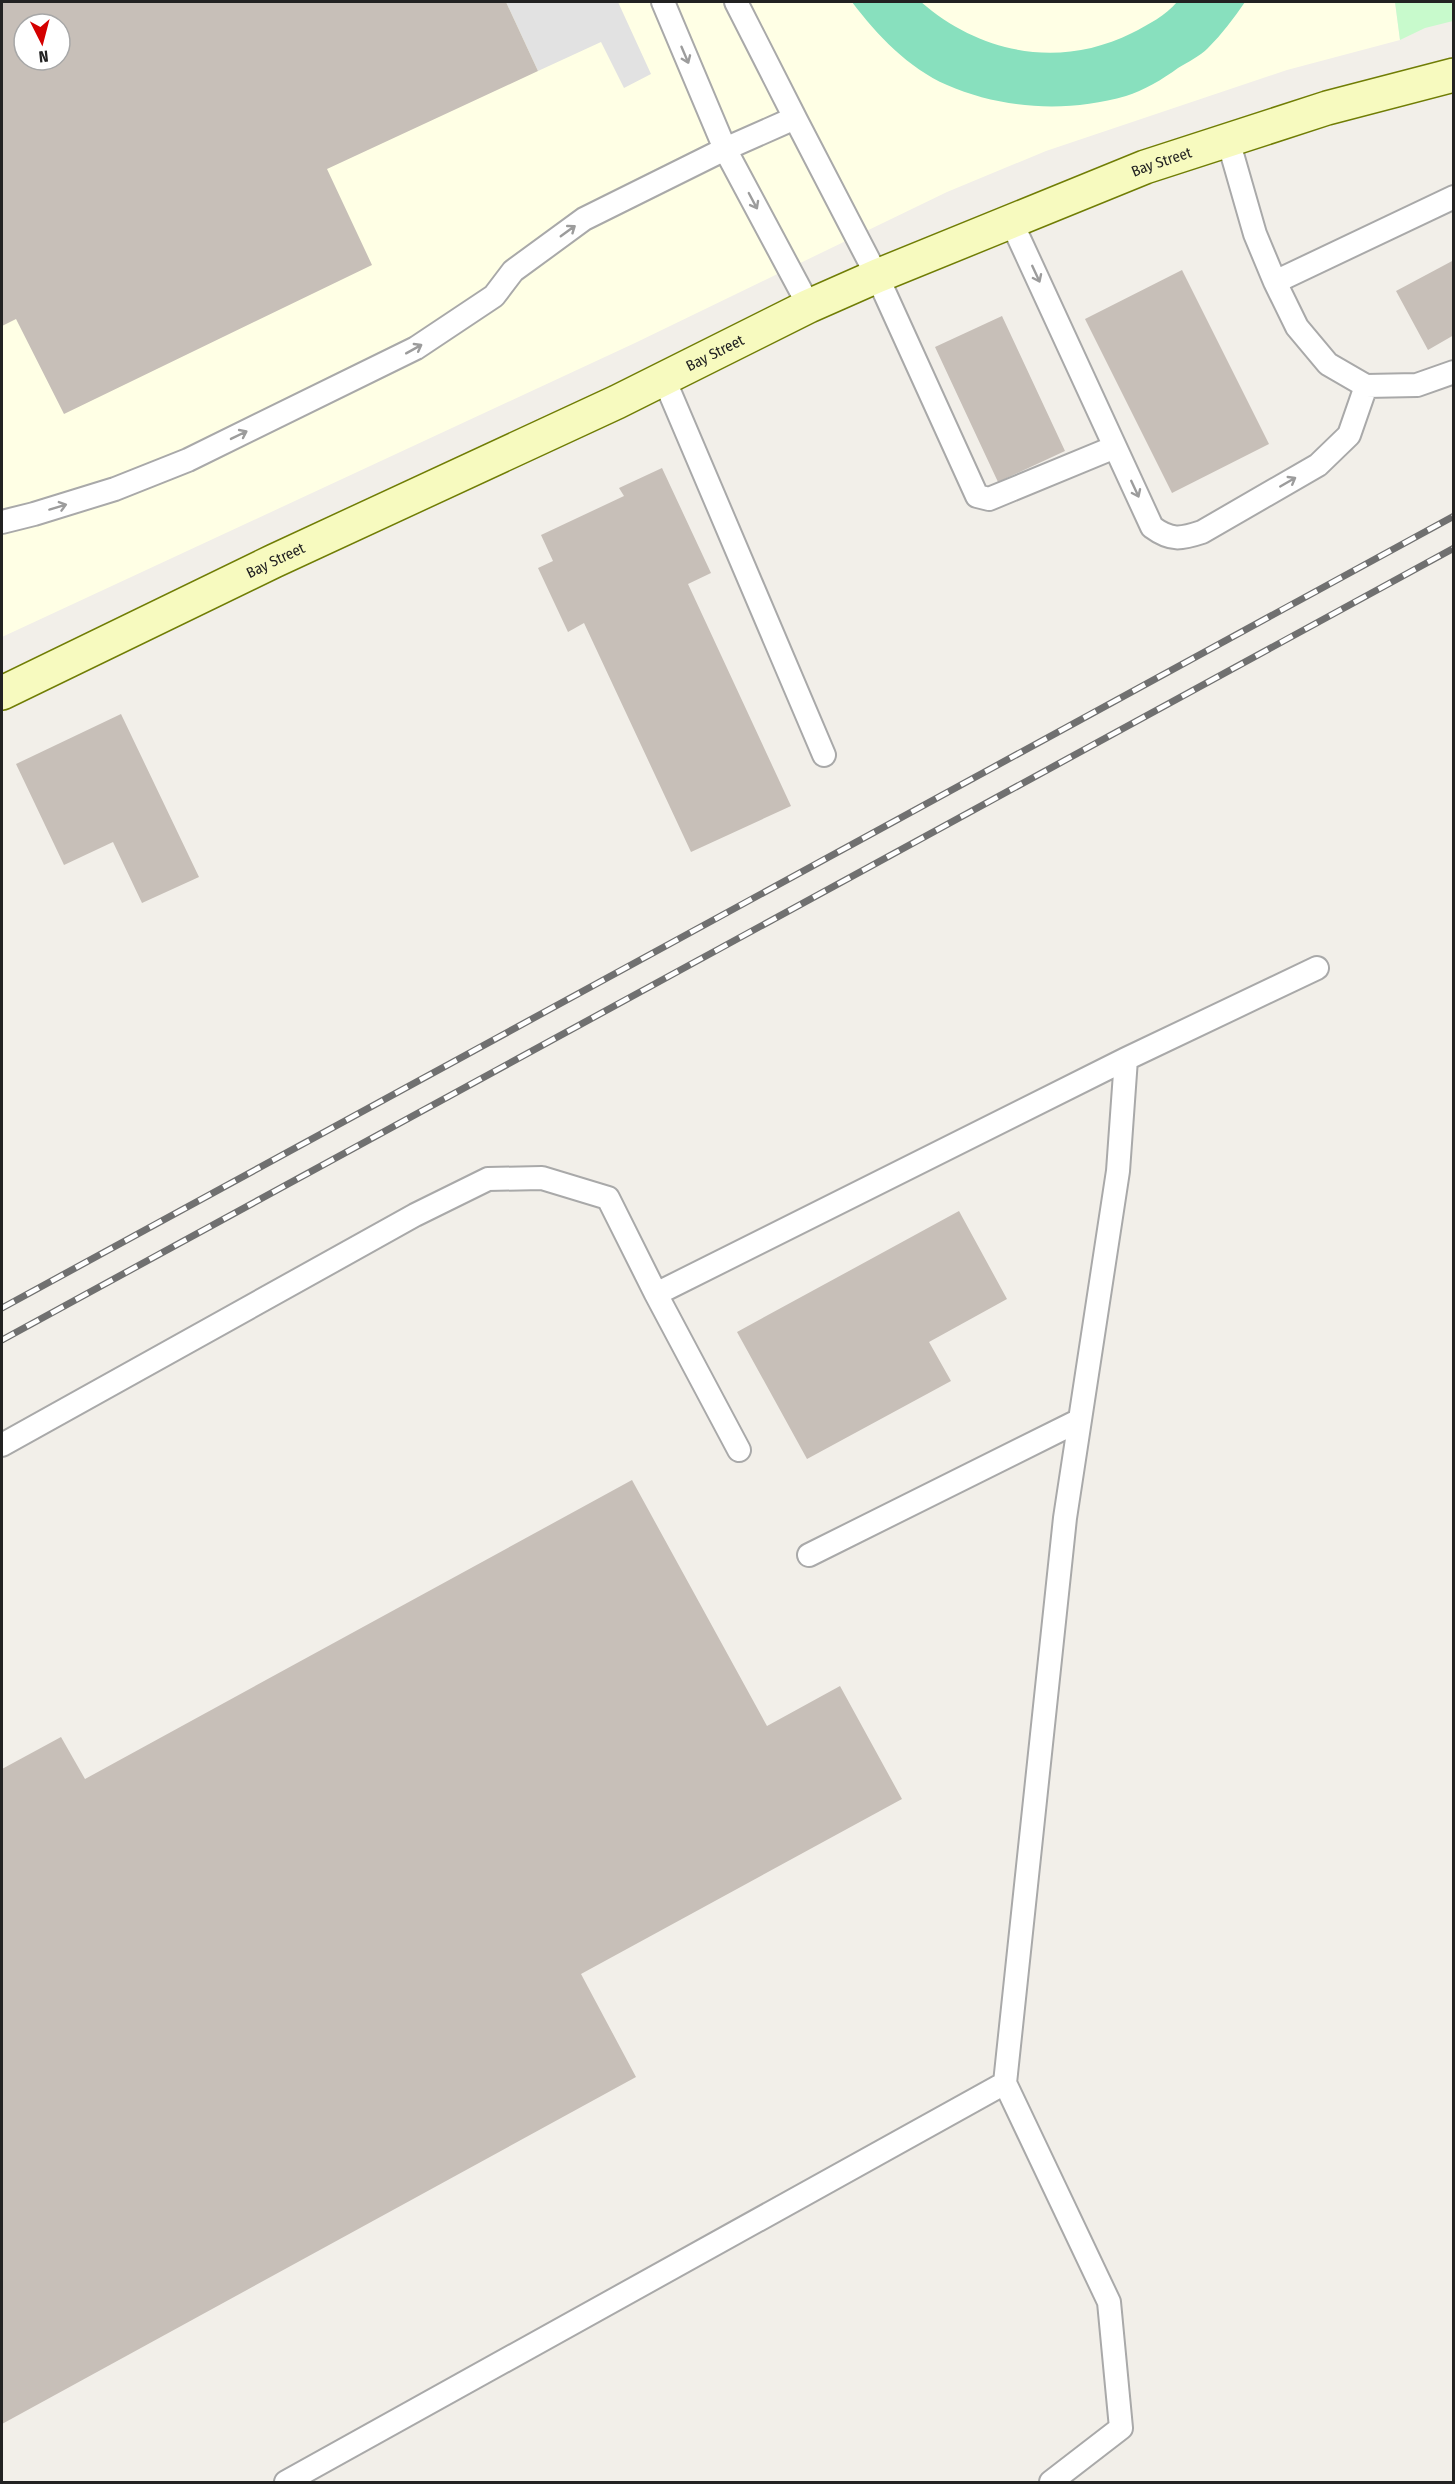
<svg xmlns="http://www.w3.org/2000/svg" width="1455" height="2484" viewBox="0 0 1455 2484" font-family="'Fira Sans Condensed',sans-serif">
<style>
.education{fill:#ffffe5;fill-rule:evenodd}
.park{fill:#c8facc}
.pitch{fill:#88e0be}
.parking{fill:#e2e2e2}
.building{fill:#c7bfb8;fill-rule:evenodd}
.lines{fill:none;stroke-linecap:round;stroke-linejoin:round}
.service-casing{stroke:#a9a9a9;stroke-width:26}
.secondary-casing{stroke:#707d05;stroke-width:36}
.service{stroke:#fff;stroke-width:22}
.secondary{stroke:#f7fabf;stroke-width:33}
.rail-casing{stroke:#707070;stroke-width:7}
.rail{stroke:#fff;stroke-width:4.5;stroke-dasharray:14;stroke-linecap:butt}
.oneway{stroke:#9c9c9c}
.labels{text-anchor:middle;stroke-width:5;stroke-linejoin:round;paint-order:stroke}
.street-label{font-size:15px;fill:#222;stroke:#fff}
</style>
<rect width="100%" height="100%" fill="#f2efe9"/>
<path class="education" d="M2 2H1395L1400 40 1287 70 1046 151 947 192 635 343 2 637ZM24 24H60V60H24Z"/>
<path class="park" d="M1395 2H1453V21L1425 28 1400 40Z"/>
<path class="pitch" d="M852 2H921C981 54 1060 69 1132 33 1148 25 1166 15 1177 2H1245C1234 18 1222 34 1208 48 1200 56 1188 62 1178 68 1163 79 1143 91 1126 96 1067 113 1002 109 947 85 908 68 877 35 852 2Z"/>
<path class="parking" d="M506 2H618L651 74 624 88 601 42 538 71Z"/>
<path class="building" d="M2 2H506L538 71 327 169 372 265 64 414 16 319 2 326ZM24 24H60V60H24Z
M1454 260V335L1428 350 1396 291Z
M1182 270 1269 444 1172 493 1085 319Z
M1002 316 1065 451 998 482 935 347Z
M662 468 711 573 688 584 791 806 691 852 584 623 568 632 538 568 553 561 541 535 624 496 619 488Z
M121 714 199 877 142 903 113 842 64 865 16 764Z
M959 1211 1007 1299 929 1342 951 1381 807 1459 737 1332Z
M632 1480 767 1726 840 1686 902 1799 581 1974 636 2077 2 2424V1769L61 1737 85 1779Z"/>
<g class="lines">
<defs>
<path id="service" d="M663 2 725 149 809 306
M795 118 877 276 977 496 989 499 1115 447
M1228 140 1255 234 1275 282 1297 327 1328 364 1366 386 1417 385 1454 372
M1011 221 1152 527C1171 541 1181 539 1202 532L1318 465 1349 435 1366 386
M1275 282 1454 197
M664 379 824 755
M2 522 34 514 115 489 188 460 416 348 494 296 513 271 584 219 725 149 795 118 736 2
M2 1445 415 1215 488 1179 542 1178 608 1198 656 1294
M739 1450 656 1294 1126 1059 1317 968
M809 1555 1080 1420
M286 2482 1005 2083
M1051 2482 1121 2428 1109 2302 1005 2083 1065 1518 1118 1171 1126 1059"/>
<g id="secondary">
<path id="s1" d="M2 693 274 561 617 402 809 306 877 276 1145 167 1327 108 1454 75"/>
</g>
</defs>
<use href="#service" class="service-casing"/>
<use href="#secondary" class="secondary-casing"/>
<use href="#service" class="service"/>
<use href="#secondary" class="secondary"/>
<defs>
<path id="rail" d="M2 1308 1454 516
M2 1340 1454 548"/>
</defs>
<use href="#rail" class="rail-casing"/>
<use href="#rail" class="rail"/>
</g>
<defs><path id="oneway-shaft" d="M-6 0H5M1.5-3L5.5 0L1.5 3" fill="none" stroke-width="1.6" stroke-linecap="round" stroke-linejoin="round" transform="scale(1.5)"/></defs>
<g class="oneway">
<use href="#oneway-shaft" transform="translate(685 55) rotate(67)"/>
<use href="#oneway-shaft" transform="translate(753 201) rotate(62)"/>
<use href="#oneway-shaft" transform="translate(568 231) rotate(-36)"/>
<use href="#oneway-shaft" transform="translate(1036 274) rotate(65)"/>
<use href="#oneway-shaft" transform="translate(414 349) rotate(-29)"/>
<use href="#oneway-shaft" transform="translate(239 435) rotate(-26)"/>
<use href="#oneway-shaft" transform="translate(1288 482) rotate(-30)"/>
<use href="#oneway-shaft" transform="translate(1135 489) rotate(65)"/>
<use href="#oneway-shaft" transform="translate(58 507) rotate(-17)"/>
</g>
<g class="labels">
<g class="street-label">
<text dy="5" stroke="none"><textPath href="#s1" startOffset="1276">Bay Street</textPath></text>
<text dy="5" stroke="none"><textPath href="#s1" startOffset="790">Bay Street</textPath></text>
<text dy="5" stroke="none"><textPath href="#s1" startOffset="304">Bay Street</textPath></text>
</g>
</g>
<rect width="1455" height="2484" fill="none" stroke="#222222" stroke-width="6"/>
<g transform="translate(42 42) rotate(174)"><circle r="28" fill="#ffffff" stroke="#a7a7a7" stroke-width="1.5"/>
<path d="M0-4.5L10 22L0 15L-10 22Z" fill="#d40000"/>
<text y="-9" font-size="16" font-weight="bold" text-anchor="middle" fill="#222222">N</text>
</g>
</svg>
